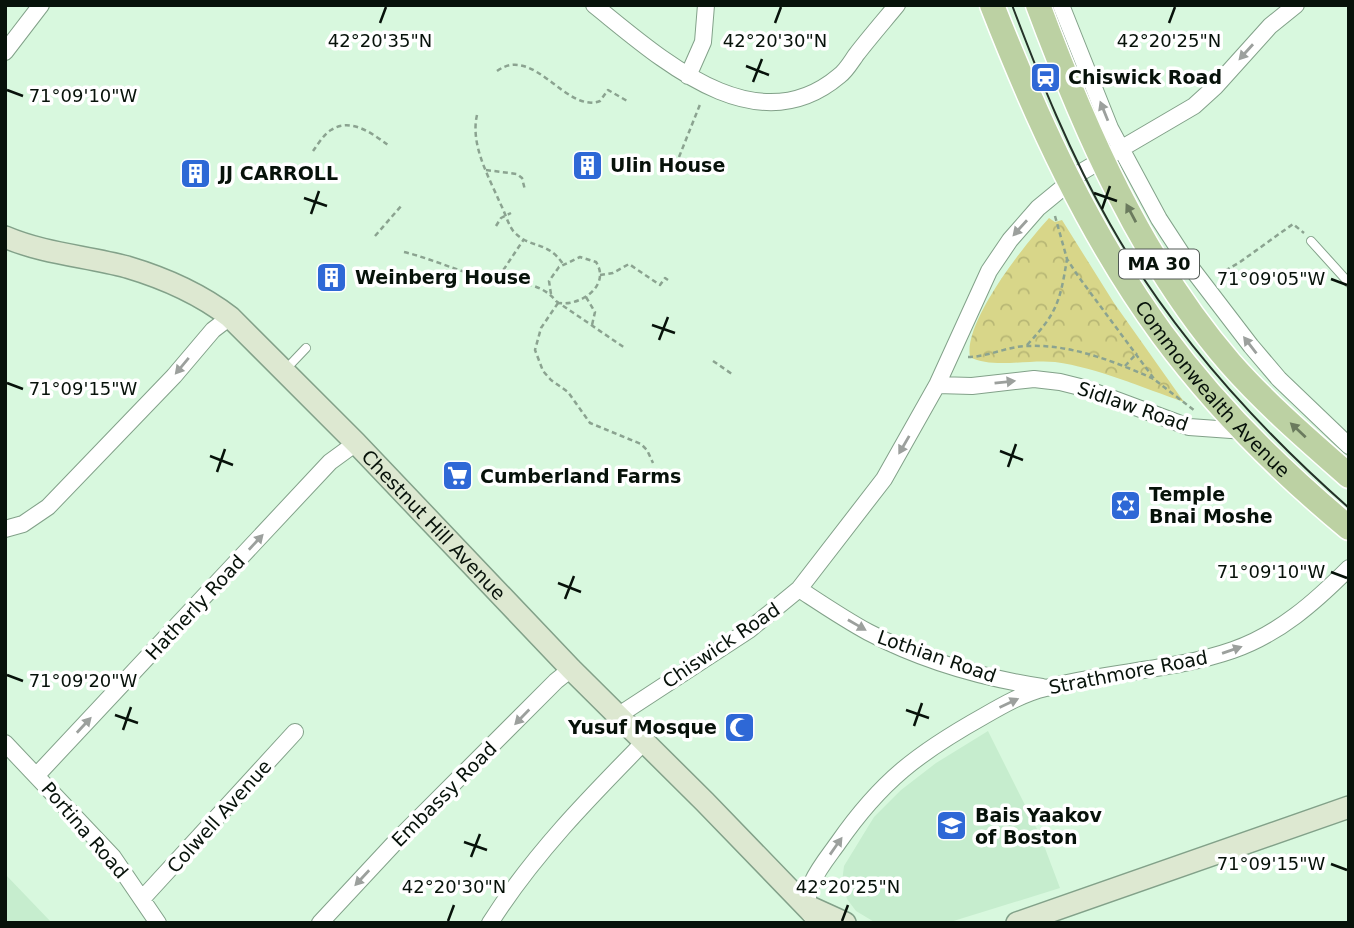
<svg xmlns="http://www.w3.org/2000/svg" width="1354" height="928" viewBox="0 0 1354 928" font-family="'DejaVu Sans',sans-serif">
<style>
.built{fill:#c6edce}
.park{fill:url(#park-crowns)}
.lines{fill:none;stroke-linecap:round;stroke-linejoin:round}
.lane-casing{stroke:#82a189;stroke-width:10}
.street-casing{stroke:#82a189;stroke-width:18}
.secondary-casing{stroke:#82a189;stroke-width:24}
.primary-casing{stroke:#fff;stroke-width:27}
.path{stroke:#8ba390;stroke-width:2.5;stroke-dasharray:5 3.5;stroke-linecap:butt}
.lane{stroke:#fff;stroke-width:8}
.street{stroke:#fff;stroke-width:16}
.secondary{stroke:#dde8d1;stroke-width:21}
.primary{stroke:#bcd1a3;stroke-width:24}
.tram{stroke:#243228;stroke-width:2}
.path-bridge{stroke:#8ba390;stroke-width:2.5;stroke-dasharray:5 3.5;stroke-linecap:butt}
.oneway{fill:#9ca09d}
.oneway2{fill:#6b7b5e}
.ticks{fill:none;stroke:#07120a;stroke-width:2.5}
.labels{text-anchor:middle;stroke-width:7;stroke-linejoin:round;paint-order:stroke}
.shield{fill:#fff;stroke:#515954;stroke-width:2}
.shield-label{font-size:18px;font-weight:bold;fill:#07120a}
.poi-label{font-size:19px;font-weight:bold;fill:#07120a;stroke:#fff;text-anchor:start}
.street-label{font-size:19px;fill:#07120a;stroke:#fff}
.ticks-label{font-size:18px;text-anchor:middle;fill:#07120a;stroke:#fff;stroke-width:7;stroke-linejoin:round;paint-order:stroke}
</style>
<defs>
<pattern id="park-crowns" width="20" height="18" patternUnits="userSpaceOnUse" patternTransform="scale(1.75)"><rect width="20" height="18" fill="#d8d689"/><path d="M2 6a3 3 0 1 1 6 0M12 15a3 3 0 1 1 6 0" fill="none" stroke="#b8b775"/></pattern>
</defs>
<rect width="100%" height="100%" fill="#d8f8de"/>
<path class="built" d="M988 731 1040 835 1060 888 947 923H876L856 911 847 899 842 882 844 866 874 817 901 790 936 763Z
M5 874 52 923H5Z"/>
<path class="park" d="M1049 218 1055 222 1062 220 1114 303 1184 402C1143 388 1098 368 1055 362 1029 359 992 369 970 357 963 322 1025 244 1049 218Z"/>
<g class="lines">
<defs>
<path id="lane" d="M1311 241 1349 283
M286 369 306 348"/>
<path id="street" d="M594 5C659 57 755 147 839 76 846 71 851 62 856 55 869 38 883 22 897 5
M1061 5 1110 128 1159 219 1189 265 1251 346 1279 379 1349 446
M5 52 41 5
M688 76 703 42 706 5
M937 385 972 386 1034 379 1060 382 1084 388 1189 427 1245 431
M5 529 23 524 48 507 174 376 213 330 230 317
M799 589C822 604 844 619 868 632 921 660 984 678 1042 687
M619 715 749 630 799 589 884 479 937 385 989 271 1010 240 1038 208 1083 171 1194 106 1216 86 1270 26 1296 5
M5 743 113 857 158 923
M37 775 330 462 356 443
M142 899 295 732
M810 914C800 889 824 863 838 843 881 781 918 753 984 716 1003 705 1024 693 1046 688 1108 671 1173 671 1233 650 1279 634 1315 602 1349 568
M320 923 401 836 556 681 571 669
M490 923C533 855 588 799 644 742"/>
<g id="secondary">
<path id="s1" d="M5 237C45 254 86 256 127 267 164 278 199 293 230 317L356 443 571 669 705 802 822 923"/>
<path d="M812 908 845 923"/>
<path d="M1017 923 1349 807"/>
</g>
<g id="primary">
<path id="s2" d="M992 5C1037 120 1089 234 1162 334 1215 406 1280 471 1349 528"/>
<path d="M1038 5C1085 131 1141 260 1230 363 1266 404 1308 440 1349 476"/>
</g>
</defs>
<use href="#lane" class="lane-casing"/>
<use href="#street" class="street-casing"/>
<use href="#secondary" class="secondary-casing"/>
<use href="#primary" class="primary-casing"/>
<path class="path" d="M497 71C534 44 566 114 600 101L608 90 629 102
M477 115C470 145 489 177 500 203 505 212 508 225 514 232 530 249 547 240 563 264
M313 151C318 144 324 134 331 130 351 117 373 134 388 145
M679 157 701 102
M486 170 517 174 522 178 525 190
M1055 216 1067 259 1078 276 1155 380 1195 411
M375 236 402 205
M404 252C429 258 453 269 478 276 503 283 538 278 556 301L625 348
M600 275 613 273 629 264 660 285 665 278 668 280
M1218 275 1240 262 1293 224 1304 233
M501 278 502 272 524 239
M551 294 549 281 559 267 580 257 596 262C611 285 581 306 560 303
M586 297 595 312 592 325
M558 303 541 328 535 350 543 371 551 380 568 392 590 423 641 444 647 450 653 463
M1027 345C1057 313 1060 302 1067 259
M968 357C988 357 1008 346 1028 346 1071 344 1116 362 1154 379
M713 361 732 374
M1125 366 1137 353"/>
<use href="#lane" class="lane"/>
<use href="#street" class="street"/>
<use href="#secondary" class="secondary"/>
<use href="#primary" class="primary"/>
<path class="tram" d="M1012 5C1040 79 1070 154 1110 224 1171 332 1256 426 1349 508"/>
<path class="path-bridge" d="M496 226 501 218 511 213"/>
</g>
<defs><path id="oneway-solid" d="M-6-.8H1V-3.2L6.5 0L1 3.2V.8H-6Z" transform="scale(1.75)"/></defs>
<g class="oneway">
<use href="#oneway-solid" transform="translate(1246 52) rotate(132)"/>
<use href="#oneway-solid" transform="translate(1104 111) rotate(-112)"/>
<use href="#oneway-solid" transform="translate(1020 228) rotate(132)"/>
<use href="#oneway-solid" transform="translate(1250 345) rotate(-128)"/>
<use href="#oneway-solid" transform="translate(182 366) rotate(130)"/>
<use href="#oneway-solid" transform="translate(1005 382) rotate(-6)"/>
<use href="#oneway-solid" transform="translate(904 445) rotate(120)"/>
<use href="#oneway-solid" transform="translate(256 542) rotate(-47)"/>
<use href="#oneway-solid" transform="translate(857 625) rotate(30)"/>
<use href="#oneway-solid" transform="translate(1232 650) rotate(-19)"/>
<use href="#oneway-solid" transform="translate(1009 703) rotate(-25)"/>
<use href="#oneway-solid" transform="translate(522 717) rotate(134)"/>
<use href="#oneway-solid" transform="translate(84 725) rotate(-47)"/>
<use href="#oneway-solid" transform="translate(836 846) rotate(-55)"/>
<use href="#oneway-solid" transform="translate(362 878) rotate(133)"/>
</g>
<g class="oneway2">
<use href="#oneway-solid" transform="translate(1131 213) rotate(-118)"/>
<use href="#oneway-solid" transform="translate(1298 430) rotate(-137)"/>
</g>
<path class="ticks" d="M380 23 386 7M775 23 781 7M1169 23 1175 7M746 66 769 75M753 82 762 59M7 90 23 96M1094 193 1117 201M304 198 327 206M1102 209 1110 186M311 214 319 191M1331 279 1347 285M652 325 675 333M659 340 668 317M7 383 23 389M1000 451 1023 460M210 456 233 465M1008 467 1016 444M217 472 225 449M1331 572 1347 578M558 583 581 592M565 599 574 576M7 675 23 681M906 710 929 718M115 715 138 723M914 726 922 703M123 730 131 707M464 842 487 850M471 857 480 834M1331 864 1347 870M448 921 454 905M842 921 848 905"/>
<defs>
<symbol id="station-square" viewBox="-11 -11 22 22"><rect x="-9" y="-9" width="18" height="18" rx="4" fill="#2e68d6" stroke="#fff"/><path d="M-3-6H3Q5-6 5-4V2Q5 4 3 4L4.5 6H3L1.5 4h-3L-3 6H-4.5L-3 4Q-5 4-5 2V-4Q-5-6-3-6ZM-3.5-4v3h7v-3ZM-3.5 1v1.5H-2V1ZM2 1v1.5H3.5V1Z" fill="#fff"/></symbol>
<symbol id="building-square" viewBox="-11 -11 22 22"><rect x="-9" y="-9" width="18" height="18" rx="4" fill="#2e68d6" stroke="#fff"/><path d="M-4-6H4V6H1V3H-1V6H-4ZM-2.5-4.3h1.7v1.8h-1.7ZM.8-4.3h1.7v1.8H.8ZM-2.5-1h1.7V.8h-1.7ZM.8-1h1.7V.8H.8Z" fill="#fff"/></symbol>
<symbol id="supermarket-square" viewBox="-11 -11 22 22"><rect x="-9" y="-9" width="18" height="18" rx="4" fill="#2e68d6" stroke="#fff"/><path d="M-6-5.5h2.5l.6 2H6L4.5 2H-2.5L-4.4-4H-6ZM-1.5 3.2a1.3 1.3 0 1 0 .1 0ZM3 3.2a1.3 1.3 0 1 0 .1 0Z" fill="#fff"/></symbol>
<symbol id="synagogue-square" viewBox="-11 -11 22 22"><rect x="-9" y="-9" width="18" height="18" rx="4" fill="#2e68d6" stroke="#fff"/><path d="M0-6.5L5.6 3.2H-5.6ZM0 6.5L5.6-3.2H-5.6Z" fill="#fff"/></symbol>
<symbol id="mosque-square" viewBox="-11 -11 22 22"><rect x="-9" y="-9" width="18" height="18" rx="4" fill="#2e68d6" stroke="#fff"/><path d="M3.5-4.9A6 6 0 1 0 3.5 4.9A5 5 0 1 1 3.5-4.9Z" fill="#fff"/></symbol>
<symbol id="school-square" viewBox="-11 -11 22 22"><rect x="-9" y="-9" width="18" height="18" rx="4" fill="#2e68d6" stroke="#fff"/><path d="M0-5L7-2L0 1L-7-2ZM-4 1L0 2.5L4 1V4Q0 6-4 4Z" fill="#fff"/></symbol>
</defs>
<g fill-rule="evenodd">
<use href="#station-square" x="1028" y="60" width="35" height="35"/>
<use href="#building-square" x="570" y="148" width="35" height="35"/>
<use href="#building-square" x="178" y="156" width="35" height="35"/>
<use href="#building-square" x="314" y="260" width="35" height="35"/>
<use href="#supermarket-square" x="440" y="458" width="35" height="35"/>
<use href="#synagogue-square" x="1108" y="488" width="35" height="35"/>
<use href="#mosque-square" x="722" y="710" width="35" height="35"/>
<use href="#school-square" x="934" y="808" width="35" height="35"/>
</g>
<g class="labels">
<rect class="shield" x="1119" y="249.5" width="80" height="29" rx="5"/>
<g class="shield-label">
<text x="1159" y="270">MA 30</text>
</g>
<g class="poi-label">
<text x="1068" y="84">Chiswick Road</text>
<text x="610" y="172">Ulin House</text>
<text x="219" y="180">JJ CARROLL</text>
<text x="355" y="284">Weinberg House</text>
<text x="480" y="483">Cumberland Farms</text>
<text x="1149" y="501">Temple<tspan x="1149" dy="22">Bnai Moshe</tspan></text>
<text x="717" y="734" text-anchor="end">Yusuf Mosque</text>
<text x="975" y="822">Bais Yaakov<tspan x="975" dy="22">of Boston</tspan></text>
</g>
<g class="street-label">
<text dy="7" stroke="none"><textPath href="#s2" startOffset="446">Commonwealth Avenue</textPath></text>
<text transform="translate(1133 406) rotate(19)" y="7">Sidlaw Road</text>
<text dy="7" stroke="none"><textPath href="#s1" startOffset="532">Chestnut Hill Avenue</textPath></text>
<text transform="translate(195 607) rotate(-47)" y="7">Hatherly Road</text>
<text transform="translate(721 645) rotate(-34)" y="7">Chiswick Road</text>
<text transform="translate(937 656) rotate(19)" y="7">Lothian Road</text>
<text transform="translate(1128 672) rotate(-11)" y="7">Strathmore Road</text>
<text transform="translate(444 794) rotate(-45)" y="7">Embassy Road</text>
<text transform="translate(219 816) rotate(-48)" y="7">Colwell Avenue</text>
<text transform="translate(85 830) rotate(49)" y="7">Portina Road</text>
</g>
</g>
<g class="ticks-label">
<text x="380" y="47">42°20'35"N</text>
<text x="775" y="47">42°20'30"N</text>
<text x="1169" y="47">42°20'25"N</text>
<text x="83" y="102">71°09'10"W</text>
<text x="1271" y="285">71°09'05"W</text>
<text x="83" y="395">71°09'15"W</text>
<text x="1271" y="578">71°09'10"W</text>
<text x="83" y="687">71°09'20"W</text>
<text x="1271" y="870">71°09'15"W</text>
<text x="454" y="893">42°20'30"N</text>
<text x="848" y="893">42°20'25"N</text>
</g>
<rect width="1354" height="928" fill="none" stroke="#07120a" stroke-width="14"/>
</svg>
